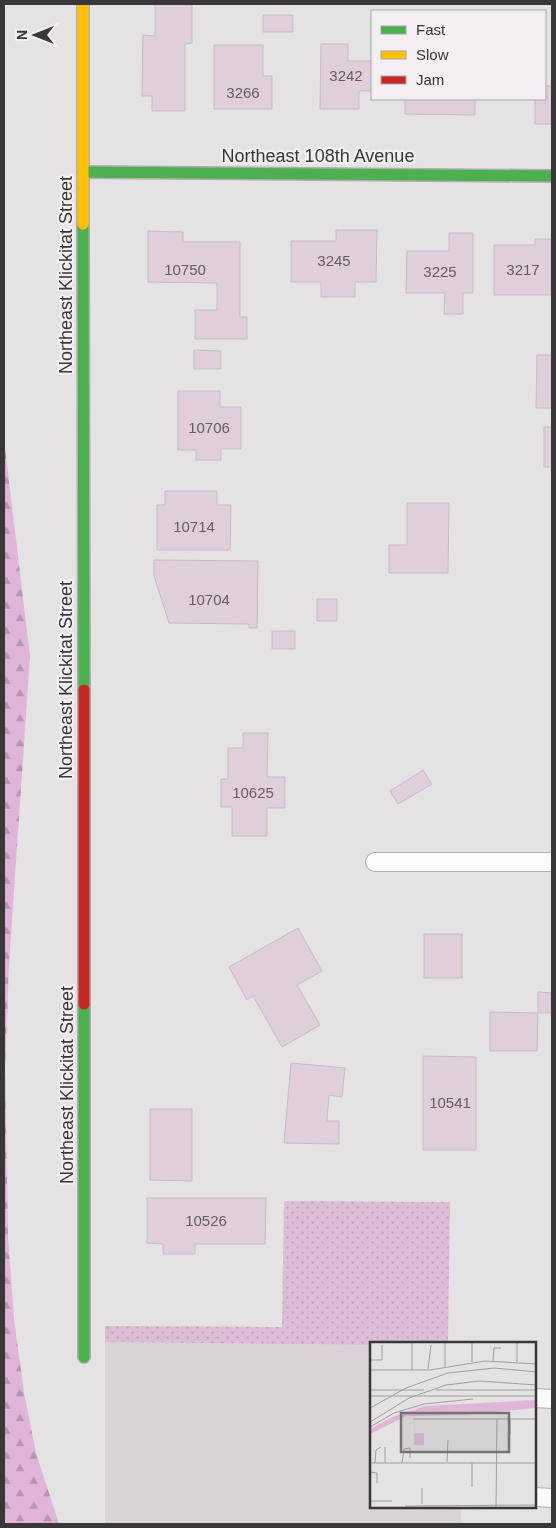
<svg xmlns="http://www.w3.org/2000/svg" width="556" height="1528" viewBox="0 0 556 1528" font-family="Helvetica,sans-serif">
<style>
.built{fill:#d9d2d7}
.grass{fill:url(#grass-dots)}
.forest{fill:url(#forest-firs)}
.building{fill:#e0cfdb;stroke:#c1bfc0}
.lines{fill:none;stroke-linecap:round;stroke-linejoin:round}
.lane-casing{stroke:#b0aeaf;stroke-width:20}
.fast-casing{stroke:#b0aeaf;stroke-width:14}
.slow-casing{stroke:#b0aeaf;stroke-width:14}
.jam-casing{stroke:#b0aeaf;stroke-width:14}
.lane{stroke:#fbfbfb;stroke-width:18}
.fast{stroke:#4caf50;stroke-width:11}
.slow{stroke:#ffc107;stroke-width:11}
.jam{stroke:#c62828;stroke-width:11}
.labels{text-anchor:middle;stroke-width:4.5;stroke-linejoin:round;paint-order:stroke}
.number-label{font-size:15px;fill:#635d61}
.street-label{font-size:18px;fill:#393738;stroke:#f2eef1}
.inset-road{fill:none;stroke:#a09e9f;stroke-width:1}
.view{fill:#757374;fill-opacity:0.15;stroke:#757374;stroke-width:2.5}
.inset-edge{fill:none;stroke:#393738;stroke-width:2.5}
</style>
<defs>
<pattern id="grass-dots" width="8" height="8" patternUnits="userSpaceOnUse" patternTransform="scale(1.25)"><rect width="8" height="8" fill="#ddbcd5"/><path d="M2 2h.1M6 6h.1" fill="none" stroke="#bea2b8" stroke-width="1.8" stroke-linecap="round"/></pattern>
<pattern id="forest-firs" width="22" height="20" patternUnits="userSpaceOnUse" patternTransform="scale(1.25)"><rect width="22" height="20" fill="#e1b5d7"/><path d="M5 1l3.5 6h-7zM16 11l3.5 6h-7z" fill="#b794af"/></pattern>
</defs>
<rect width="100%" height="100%" fill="#e4e2e3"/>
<path class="built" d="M105 1342 371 1345V1507H461V1524H105Z"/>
<path class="grass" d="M284 1201 450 1202 448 1343H371V1345L105 1342V1326L282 1327Z"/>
<path class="forest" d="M4 440 30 656 9 964 5 1069 8 1237 14 1319 24 1393 36 1453 59 1524H4Z"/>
<path class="building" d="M155 4H192V43L185 44V111H152V96H142L143 35 155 36Z
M263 15H293V32H263Z
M321 44H348V61H372V91H359V109H320Z
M214 45H263V76H272V109H214Z
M545 86H552V124H535V99H545Z
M405 99H475V115L405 114Z
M336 230H377L376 282H355V297H321V282H291V241H336Z
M148 231 183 232V242H240V317H247V339H195V310H217V283L148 282Z
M449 233H473V293H463V314H444L445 293H406L407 251H449Z
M535 239H552V295H494V245H535Z
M194 350 221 351V369H194Z
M537 355H552V408H536Z
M178 391H220V407H241V449H221V460H196V450H178Z
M544 427H552V467H544Z
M165 491H217V505H231L230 550H157V505H165Z
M407 503H449L448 573H389V545H407Z
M154 560 258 561 257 628H249V624L169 623 154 576Z
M317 599H337V621H317Z
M272 631H295V649H272Z
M243 733H268L267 777H285V808H267V836H232V807H221V779H228V748H243Z
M423 770 432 784 398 804 390 791Z
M298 928 322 971 297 985 320 1025 282 1047 253 996 247 1000 229 967Z
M424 934H462V978H424Z
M538 992 552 993V1013H538Z
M490 1012 538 1013 537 1051H490Z
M423 1056 476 1057V1150H423Z
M291 1063 345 1068 342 1097 329 1095 327 1121H339V1144L284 1143Z
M150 1109H192V1181L150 1180Z
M147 1198H266L265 1244H195V1254H163V1244L147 1243Z"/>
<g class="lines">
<defs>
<path id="lane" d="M375 862H552
M535 1398 552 1399
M535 1497 552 1498"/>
<path id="fast" d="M83 172 552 176
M83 224 84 690
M84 1004V1357"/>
<path id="slow" d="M83 4V224"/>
<path id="jam" d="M84 690V1004"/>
</defs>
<use href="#lane" class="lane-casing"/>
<use href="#fast" class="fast-casing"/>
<use href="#slow" class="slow-casing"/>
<use href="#jam" class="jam-casing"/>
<use href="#lane" class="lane"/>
<use href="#fast" class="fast"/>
<use href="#slow" class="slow"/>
<use href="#jam" class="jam"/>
</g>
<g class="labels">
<g class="number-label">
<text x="346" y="81">3242</text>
<text x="243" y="98">3266</text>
<text x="334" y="266">3245</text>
<text x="185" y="275">10750</text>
<text x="523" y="275">3217</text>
<text x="440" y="277">3225</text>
<text x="209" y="433">10706</text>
<text x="194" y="532">10714</text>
<text x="209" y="605">10704</text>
<text x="253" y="798">10625</text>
<text x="450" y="1108">10541</text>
<text x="206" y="1226">10526</text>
</g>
<g class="street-label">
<text x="318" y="162">Northeast 108th Avenue</text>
<text transform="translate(66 275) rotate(-90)" y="6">Northeast Klickitat Street</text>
<text transform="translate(66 680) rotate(-90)" y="6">Northeast Klickitat Street</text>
<text transform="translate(67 1085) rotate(-90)" y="6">Northeast Klickitat Street</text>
</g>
</g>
<g transform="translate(370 1342)">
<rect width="166" height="166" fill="#e4e2e3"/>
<path d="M45 79V91H54V103H44Z" fill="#ddbcd5"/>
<path d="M166 58V66L92 73 36 74 0 92V87L23 75 55 64Z" fill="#e1b5d7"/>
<path class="inset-road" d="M75 0V25M102 0V20M0 18H12V3M123 19 124 6H131M147 20V0M58 27 61 3M0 28H60L115 19 167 22M42 28V0M0 48H54M66 48H167M0 54H167M0 66 36 46 78 31 124 26 167 30M43 77H167M0 80 39 56 76 43 109 39 167 43M0 85 24 71 54 62 103 57M140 93V77M77 120 78 98M0 121H167M5 121 6 108 11 105M15 121V105M32 121 34 107 40 106V116M102 121V145M0 130 7 131V141M0 159H22M52 162V146M35 164 167 163M126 166 127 77"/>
<path class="view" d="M31 71H139V110H31Z"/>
<rect width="166" height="166" class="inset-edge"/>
</g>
<rect width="556" height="1528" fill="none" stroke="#393738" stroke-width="10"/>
<rect x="371" y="10" width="175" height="90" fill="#f2eef1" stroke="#a8a5a7"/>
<rect x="381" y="26" width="25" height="8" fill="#4caf50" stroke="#a8a5a7"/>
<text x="416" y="35" font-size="15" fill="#393738">Fast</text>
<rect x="381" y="51" width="25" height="8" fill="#ffc107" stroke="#a8a5a7"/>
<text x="416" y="60" font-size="15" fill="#393738">Slow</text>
<rect x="381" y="76" width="25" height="8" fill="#c62828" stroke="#a8a5a7"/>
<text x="416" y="85" font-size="15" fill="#393738">Jam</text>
<g transform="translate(35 35) rotate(270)" stroke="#f2eef1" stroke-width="4" paint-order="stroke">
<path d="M0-4L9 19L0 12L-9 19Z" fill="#393738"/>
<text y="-8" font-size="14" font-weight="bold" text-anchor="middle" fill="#393738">N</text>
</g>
</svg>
